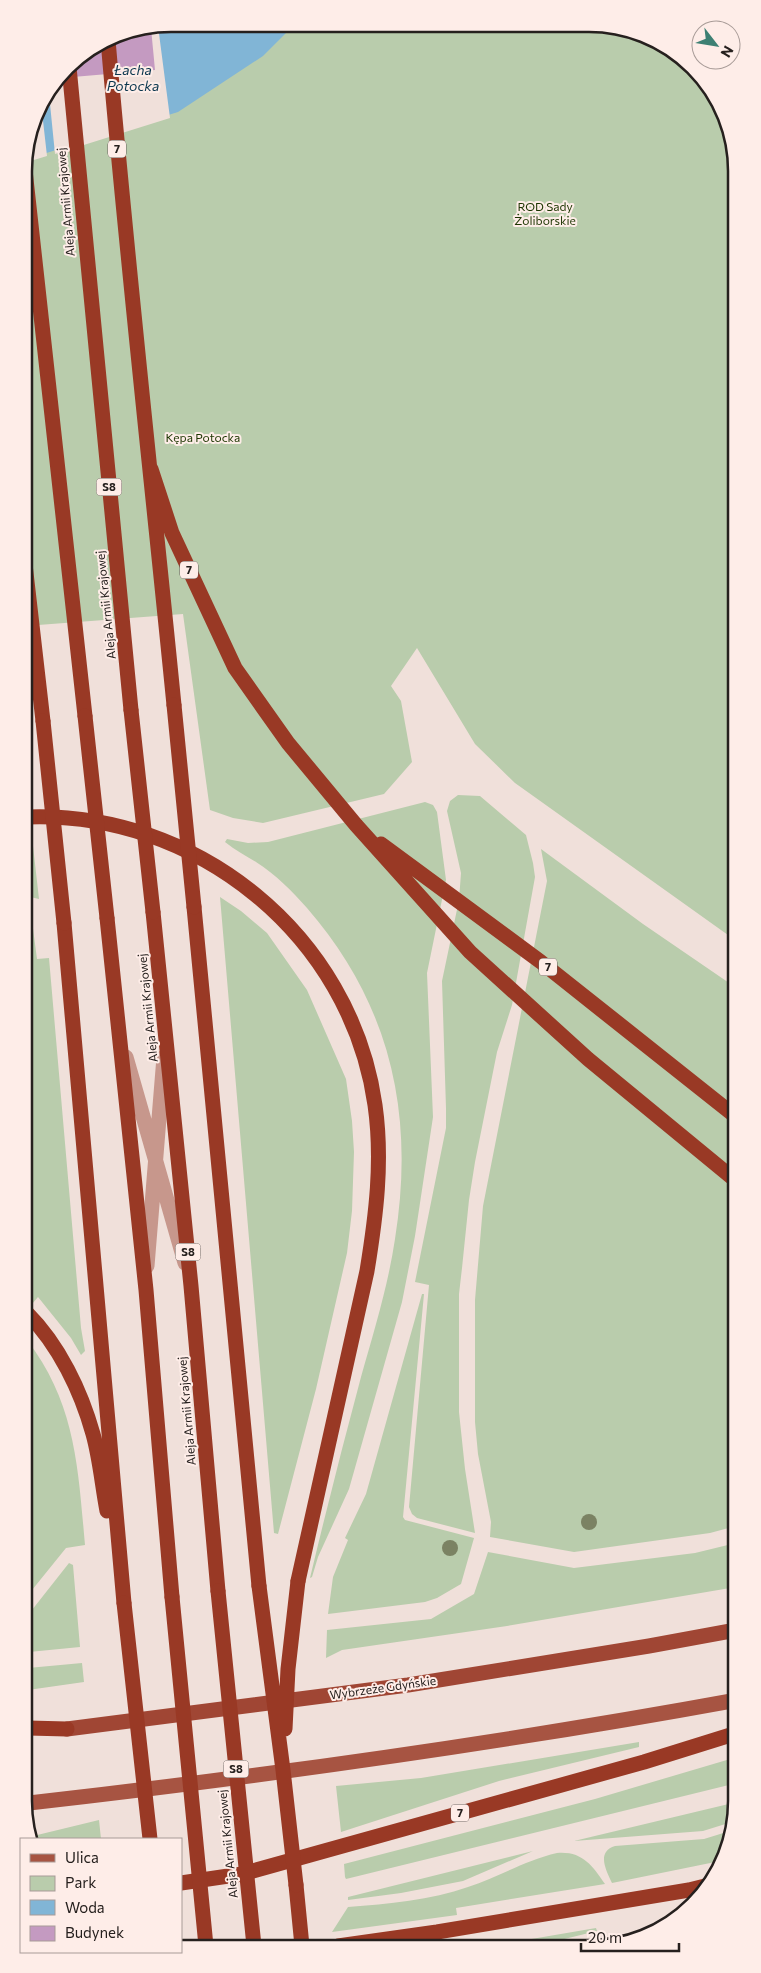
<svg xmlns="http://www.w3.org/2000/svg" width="761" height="1973" viewBox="0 0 761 1973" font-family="Commissioner,sans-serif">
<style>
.green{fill:#b9ccac}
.water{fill:#81b5d6}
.pier{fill:#f0e0da}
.building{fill:#c49ac1}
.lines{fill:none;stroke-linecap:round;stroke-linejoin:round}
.service{stroke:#c7978c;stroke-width:15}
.primary{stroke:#a75442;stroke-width:15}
.trunk{stroke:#a04634;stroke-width:15}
.motorway{stroke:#993925;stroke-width:15}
.motorway-bridge{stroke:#993925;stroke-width:15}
.tree{fill:#7b8263}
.labels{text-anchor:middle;stroke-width:4;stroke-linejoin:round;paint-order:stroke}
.shield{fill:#feede8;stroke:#675e5b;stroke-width:1}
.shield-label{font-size:11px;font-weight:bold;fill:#26201e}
.street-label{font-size:12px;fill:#26201e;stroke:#feede8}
.park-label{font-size:12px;fill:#1c3501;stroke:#feede8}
.water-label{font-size:14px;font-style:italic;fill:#0b374e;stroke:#feede8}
.rim{fill:none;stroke:#26201e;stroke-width:2.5}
</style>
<rect width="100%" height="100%" fill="#f0e0da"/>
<path class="green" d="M172 24 618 27 655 39 694 67 732 134 735 940 515 783 475 744 417 648 391 686 401 701 412 762 384 794 263 823 233 818 210 810 183 614 25 626 24 162 39 107 74 61 115 35Z
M458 795 480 796 526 835 533 863 535 877 512 1005 497 1052 475 1162 469 1200 462 1268 459 1294V1412L465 1469 475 1533 417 1518 412 1514 409 1507 429 1285 415 1282 446 1128V1108L442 981 459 900 461 873 447 811 450 801Z
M425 802 433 805 437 812 446 880 427 973 433 1117 415 1236 402 1302 349 1489 318 1557 312 1577 310 1578C326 1511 343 1444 361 1377 374 1331 388 1286 395 1239 415 1114 391 1005 307 908 293 892 275 874 256 862 246 856 235 850 225 842L227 839 248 843 268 842Z
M26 844 33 846 39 899 26 896Z
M541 849 643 924 735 987 736 1526 710 1533 574 1552 490 1537 491 1522 478 1454 475 1422V1300L483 1206 547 881Z
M220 897 241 911 267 933 307 990 346 1079 352 1121 354 1152 352 1211 347 1253 316 1389 278 1534 274 1533Z
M26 903 32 921 37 959 49 958 81 1328 85 1351 81 1355 71 1338 38 1297 27 1310Z
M422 1294H424L403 1517 405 1520 474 1538 461 1584 437 1598 425 1602 328 1614 333 1577 348 1540 345 1538 366 1494Z
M27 1340C76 1404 78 1468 85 1545L66 1548 28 1595Z
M736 1543V1587L507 1626 342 1650 326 1658 327 1630 431 1619 474 1594 488 1552 574 1568 695 1553Z
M69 1563 73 1565 80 1647 29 1652 28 1615Z
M82 1663 84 1682 28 1690V1668Z
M639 1742V1747L499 1781 341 1832 336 1786 421 1778Z
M737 1757V1783L346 1879 345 1877 344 1864 595 1799Z
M737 1802 735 1821 703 1831 574 1841Z
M99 1820 101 1839H29V1837Z
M733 1830 725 1860 612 1883C606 1870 596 1852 615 1846L704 1839Z
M533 1851 463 1881 401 1893 348 1900V1897Z
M557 1853C582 1851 592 1865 605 1884L456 1908 457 1915 332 1932 348 1907C388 1904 431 1900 468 1887 499 1877 526 1860 557 1853Z
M596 1928 597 1931 540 1945H497Z"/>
<path class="water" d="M172 24 294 25 263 56 178 112 24 160 39 107 74 61 115 35Z"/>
<path class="pier" d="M158 26 170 118 55 154 49 94 74 61 115 35Z
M41 103 47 156 24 163 39 107Z"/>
<path class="building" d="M151 28 155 70 61 78 74 61 115 35Z"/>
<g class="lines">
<path class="service" d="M126 1057 185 1263
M147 1266 164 1057"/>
<path class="primary" d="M29 1803C266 1776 502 1743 737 1700"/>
<path class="trunk" d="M67 1729 408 1685 649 1646 736 1630"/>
<path class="motorway" d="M108 40C127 262 152 483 174 705
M69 67 131 710
M24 161 85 716
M151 469 172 533 235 668 288 743 356 825 470 952 588 1059 735 1180
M25 564 43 721
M26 817C196 810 351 935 375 1105 383 1161 376 1216 367 1271L298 1581
M381 844 541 962 735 1116
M194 907 259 1586
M153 912 191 1286 218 1591
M107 918 146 1290 172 1597
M64 923 124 1603
M27 1313C59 1345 81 1391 93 1434 100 1459 102 1485 107 1511
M28 1728 67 1729
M181 1883 242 1874 644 1762 737 1733
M296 1885 302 1946
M338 1946 437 1932 689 1890 709 1885"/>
<path class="motorway-bridge" d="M174 705 194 907
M131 710 153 912
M85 716 107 918
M43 721 64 923
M259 1586 283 1770 296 1885
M218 1591 254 1946
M172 1597 206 1946
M124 1603 150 1839
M285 1729 288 1669 298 1581"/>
</g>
<g class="tree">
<circle cx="589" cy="1522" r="8"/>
<circle cx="450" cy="1548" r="8"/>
</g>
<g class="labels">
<g class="shield">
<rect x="108" y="140.5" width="18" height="17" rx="4"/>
<rect x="96.5" y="478.5" width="25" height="17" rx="4"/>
<rect x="180" y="561.5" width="18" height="17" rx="4"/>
<rect x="539" y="958.5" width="18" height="17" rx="4"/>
<rect x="175.5" y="1243.5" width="25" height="17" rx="4"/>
<rect x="223.5" y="1760.5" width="25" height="17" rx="4"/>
<rect x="451" y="1804.5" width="18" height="17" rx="4"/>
</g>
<g class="shield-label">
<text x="117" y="153">7</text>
<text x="109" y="491">S8</text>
<text x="189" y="574">7</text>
<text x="548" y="971">7</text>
<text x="188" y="1256">S8</text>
<text x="236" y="1773">S8</text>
<text x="460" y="1817">7</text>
</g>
<g class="street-label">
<text transform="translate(66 202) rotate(-95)" y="4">Aleja Armii Krajowej</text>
<text transform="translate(106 605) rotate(-96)" y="4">Aleja Armii Krajowej</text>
<text transform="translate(148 1008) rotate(-96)" y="4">Aleja Armii Krajowej</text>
<text transform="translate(187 1411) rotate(-95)" y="4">Aleja Armii Krajowej</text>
<text transform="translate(383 1688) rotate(-8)" y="4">Wybrzeże Gdyńskie</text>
<text transform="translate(228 1844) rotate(-96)" y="4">Aleja Armii Krajowej</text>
</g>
<g class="park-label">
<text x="545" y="211">ROD Sady<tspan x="545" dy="14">Żoliborskie</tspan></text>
<text x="203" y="442">Kępa Potocka</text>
</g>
<g class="water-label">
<text x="133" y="75">Łacha<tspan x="133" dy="16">Potocka</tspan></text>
</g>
</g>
<path d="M0 0H761V1973H0ZM171 32H589A139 139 0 0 1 728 171V1801A139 139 0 0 1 589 1940H171A139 139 0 0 1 32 1801V171A139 139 0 0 1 171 32Z" fill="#feede8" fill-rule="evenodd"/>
<path class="rim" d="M171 32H589A139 139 0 0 1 728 171V1801A139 139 0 0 1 589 1940H171A139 139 0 0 1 32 1801V171A139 139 0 0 1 171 32Z"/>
<rect x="20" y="1838" width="162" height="115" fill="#feede8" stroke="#a89b97"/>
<rect x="30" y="1854" width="25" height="8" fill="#a75442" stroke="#a89b97"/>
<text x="65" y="1863" font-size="15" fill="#26201e">Ulica</text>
<rect x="30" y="1876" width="25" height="15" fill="#b9ccac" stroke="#a89b97"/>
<text x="65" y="1888" font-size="15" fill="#26201e">Park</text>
<rect x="30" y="1900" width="25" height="15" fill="#81b5d6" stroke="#a89b97"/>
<text x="65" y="1913" font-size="15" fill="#26201e">Woda</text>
<rect x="30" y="1926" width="25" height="15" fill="#c49ac1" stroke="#a89b97"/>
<text x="65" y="1938" font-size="15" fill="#26201e">Budynek</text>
<g transform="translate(716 45) rotate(121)"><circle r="24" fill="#feede8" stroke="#a89b97"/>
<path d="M0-4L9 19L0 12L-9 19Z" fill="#3d8073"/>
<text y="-8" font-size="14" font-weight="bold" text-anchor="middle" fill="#26201e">N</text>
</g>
<path d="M581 1943v8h98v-8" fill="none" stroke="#26201e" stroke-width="2.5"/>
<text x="588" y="1943" font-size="15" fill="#26201e" stroke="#feede8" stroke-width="4" paint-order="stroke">20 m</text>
</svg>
